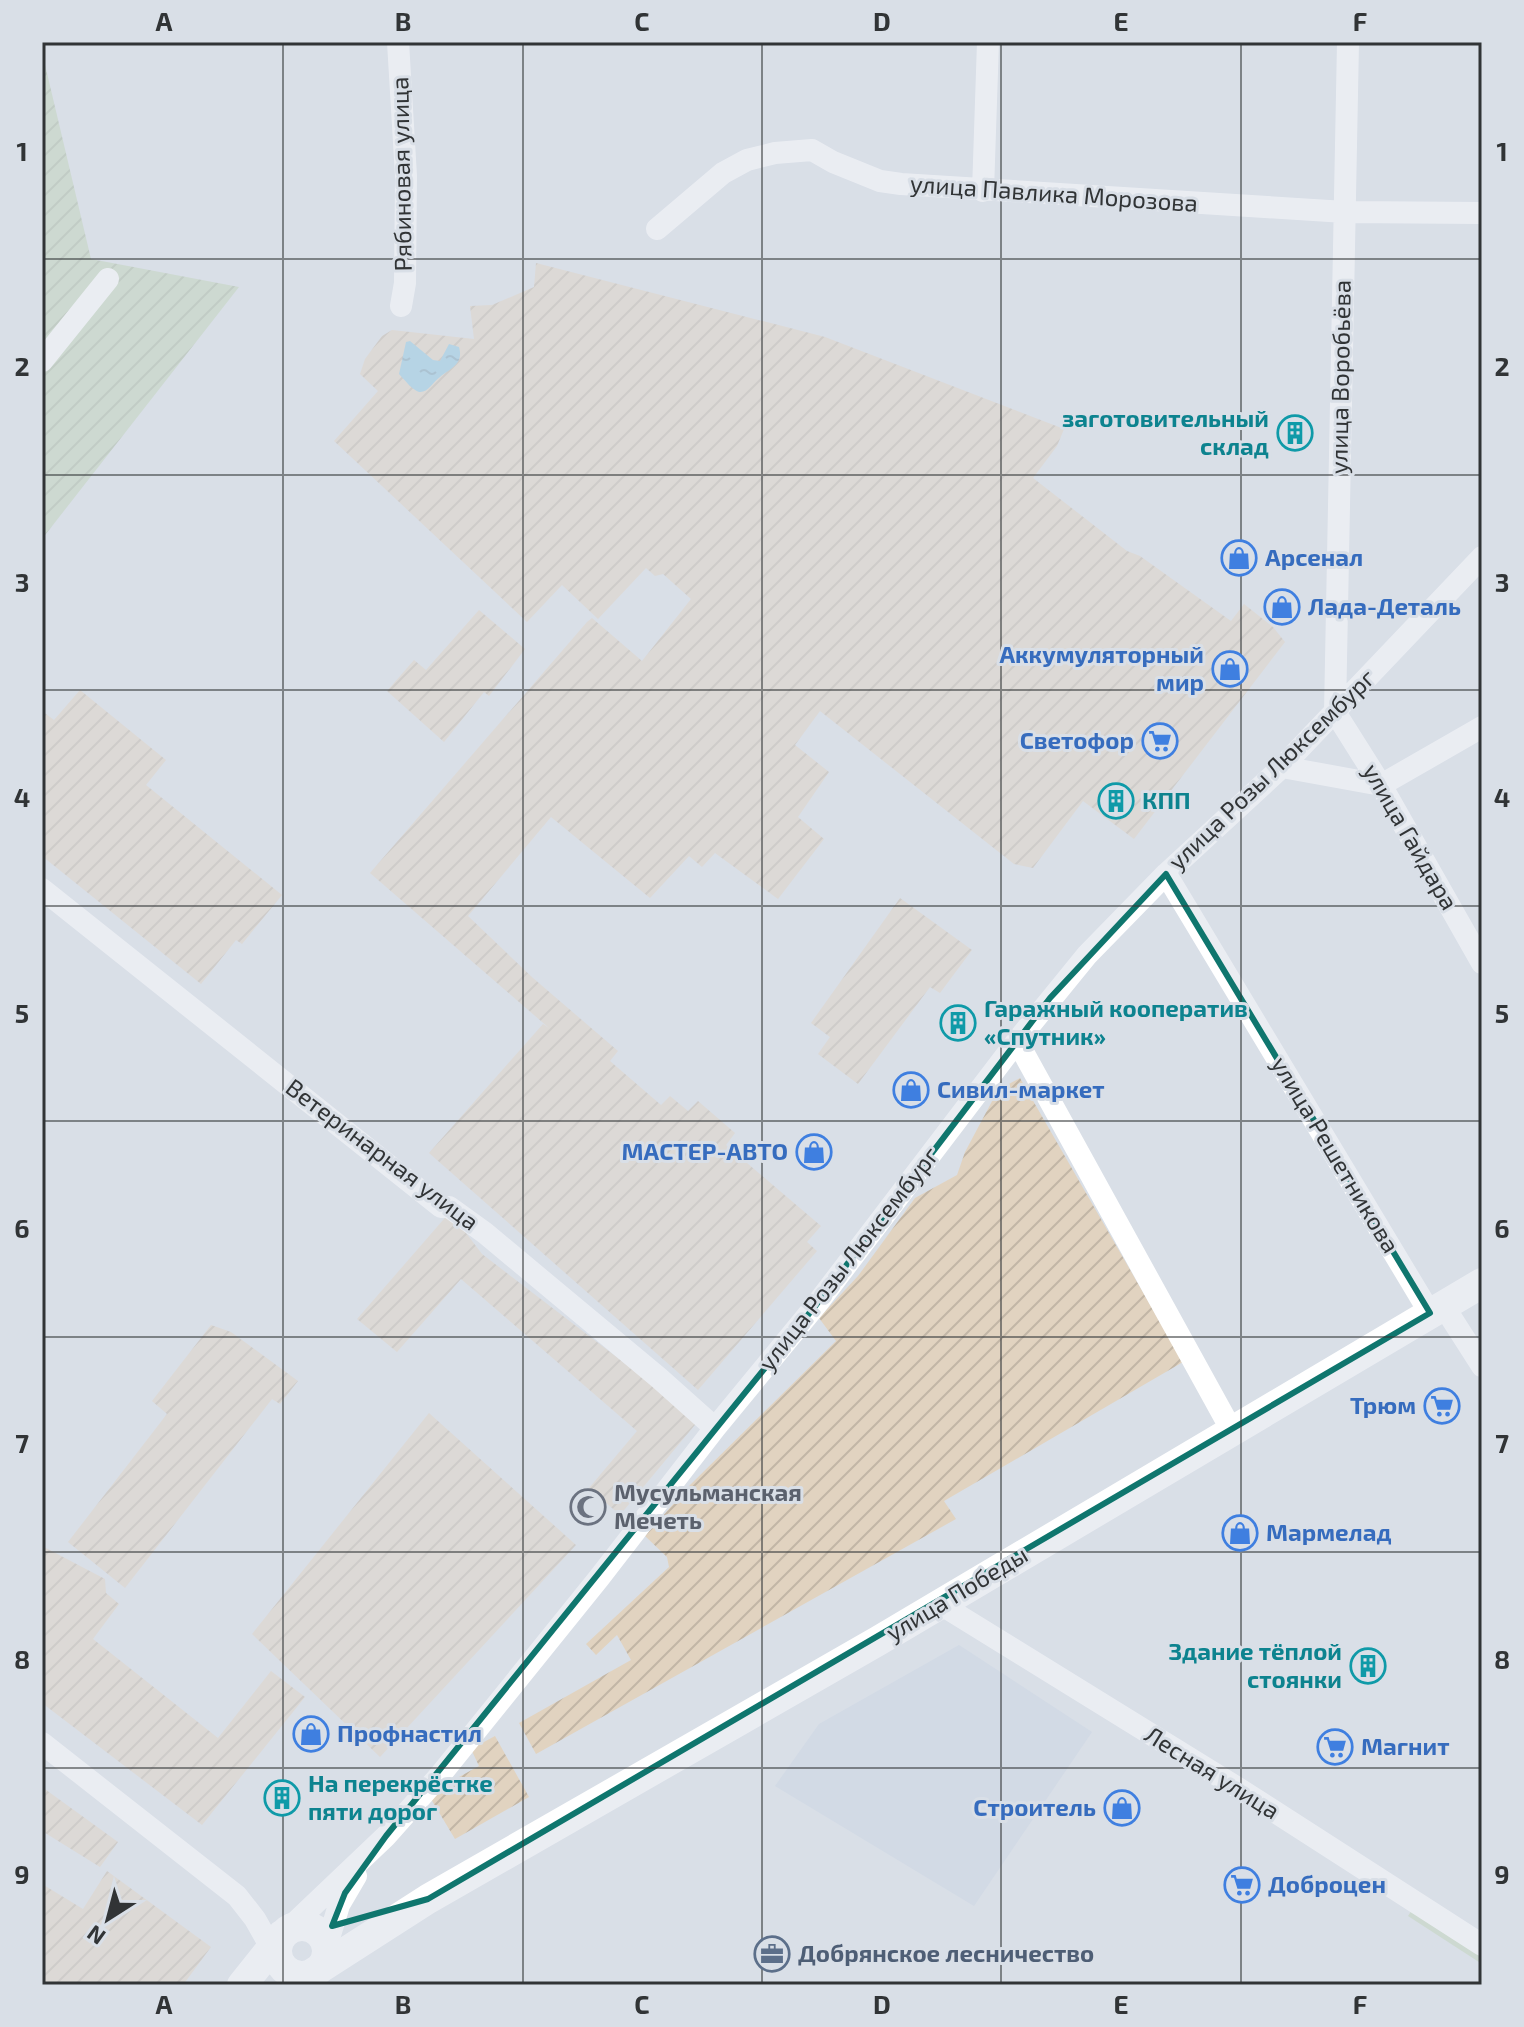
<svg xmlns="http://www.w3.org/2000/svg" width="1524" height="2027" viewBox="0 0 1524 2027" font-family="'Exo 2',sans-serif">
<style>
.industrial{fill:url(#industrial-furrows)}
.built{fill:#c9d5e2}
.grass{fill:#bfd3b5}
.garden{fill:url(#garden-furrows)}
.water{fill:url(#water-ripples)}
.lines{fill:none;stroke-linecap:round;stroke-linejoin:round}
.street{stroke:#fff;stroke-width:22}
.secondary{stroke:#fff;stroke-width:30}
.marked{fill:none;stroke:#0f766e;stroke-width:6;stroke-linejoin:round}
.grid{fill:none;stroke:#313436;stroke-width:2;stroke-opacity:0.55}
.labels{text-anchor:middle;stroke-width:6;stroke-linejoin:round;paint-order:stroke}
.street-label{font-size:24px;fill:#313436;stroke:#d9dfe7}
.culture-label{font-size:24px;font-weight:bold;fill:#0d838f;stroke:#d9dfe7;text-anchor:start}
.shop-label{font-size:24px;font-weight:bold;fill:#366cbe;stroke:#d9dfe7;text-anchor:start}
.worship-label{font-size:24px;font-weight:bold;fill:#5b616d;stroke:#d9dfe7;text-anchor:start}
.service-label{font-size:24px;font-weight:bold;fill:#4e5e75;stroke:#d9dfe7;text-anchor:start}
.neatline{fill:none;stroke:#313436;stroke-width:3}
.grid-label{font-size:26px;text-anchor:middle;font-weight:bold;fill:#313436}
</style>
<defs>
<pattern id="industrial-furrows" width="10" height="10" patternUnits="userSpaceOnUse" patternTransform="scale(2)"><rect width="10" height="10" fill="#e1d3c0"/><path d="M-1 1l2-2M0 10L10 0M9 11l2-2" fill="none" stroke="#c2b6a6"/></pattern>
<pattern id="garden-furrows" width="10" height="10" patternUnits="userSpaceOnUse" patternTransform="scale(2)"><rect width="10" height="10" fill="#bfd3b5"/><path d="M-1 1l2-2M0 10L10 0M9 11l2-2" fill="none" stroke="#a5b69c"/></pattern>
<pattern id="water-ripples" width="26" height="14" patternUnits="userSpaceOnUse" patternTransform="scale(2)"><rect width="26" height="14" fill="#8dc7e3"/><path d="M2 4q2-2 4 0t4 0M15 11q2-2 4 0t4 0" fill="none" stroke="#74a2b9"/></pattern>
</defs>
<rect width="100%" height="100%" fill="#d9dfe7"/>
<path class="industrial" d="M536 263 825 337 1064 429 1057 446 1033 478 1127 551 1140 556 1231 621 1244 604 1273 627 1285 642 1134 839 1083 801 1033 868 1014 864 820 711 795 745 829 772 798 817 824 839 778 899 715 853 702 867 689 856 650 898 551 817 468 916 533 978 618 1051 610 1061 661 1105 670 1096 688 1111 698 1101 735 1133 726 1145 821 1226 807 1242 817 1251 698 1390 429 1153 543 1024 549 1028 370 873 587 622 592 618 642 661 691 599 663 574 655 576 646 568 598 619 562 585 527 622 334 441 378 391 360 374 365 359 382 336 392 330 474 339 470 306 492 305 534 287Z
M479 610 525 649 489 696 484 692 444 742 387 691 414 660 426 670Z
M80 690 166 760 146 785 282 895 242 944 236 940 201 984 42 856V711L54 720Z
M900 898 972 950 940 993 930 987 858 1084 818 1054 830 1037 811 1023Z
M1020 1078 1183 1362 944 1501 956 1519 536 1754 519 1723 631 1660 617 1635 596 1655 586 1644 669 1567 667 1557 645 1536 690 1485 836 1341 819 1318 858 1276 915 1198 957 1175 965 1152 998 1090Z
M450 1212 482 1254 699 1420 620 1515 589 1488 637 1431 461 1279 397 1352 357 1319Z
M211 1325 231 1332 298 1381 280 1404 272 1399 125 1588 68 1542 167 1414 152 1401Z
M429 1413 576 1545 380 1757 252 1634Z
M42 1546 105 1579 106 1593 119 1604 93 1639 218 1738 271 1671 305 1697 202 1825 42 1703Z
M495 1736 529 1797 455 1839 428 1794 479 1766 471 1749Z
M42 1787 118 1842 100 1867 42 1831Z
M107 1871 211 1947 183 1985H42V1884L83 1909Z"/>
<path class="built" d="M959 1645 1092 1732 974 1906 775 1786 819 1724Z"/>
<path class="grass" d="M1412 1910 1482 1956V1964L1408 1916Z"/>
<path class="garden" d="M42 52 91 259 239 287 42 539Z"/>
<path class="water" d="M410 341 433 360 440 361 449 344 459 347C464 364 451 368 440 377 433 382 428 393 419 392 412 390 404 379 399 374L406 342Z"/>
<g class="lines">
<path class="street" d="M398 42 406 176 405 283 401 306
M1348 42 1335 712 1381 785 1482 963
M983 191 988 42
M657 229 723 173 747 160 775 153 812 150 833 162 880 181 901 184 1345 212 1482 213
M42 361 108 279
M1282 767 1381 785 1482 727
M1166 874 1430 1313
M42 889 441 1207H449L485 1233 659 1378 715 1428
M1017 1041 1232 1431
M1443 1305 1482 1366
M940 1604 1238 1788 1482 1945
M42 1743 237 1896 255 1919 282 1967
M283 1934 386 1836 441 1774 599 1578 715 1428 816 1305 1017 1041 1087 955 1166 874 1282 767 1482 557
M327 1945 339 1905 356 1876"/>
<path class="secondary" d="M277 1951a25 25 0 1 1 50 0a25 25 0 1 1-50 0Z
M242 1985 282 1935
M294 1985 428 1899 878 1641 1482 1283"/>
</g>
<path d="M0 0H1524V2027H0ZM1166 874 1430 1313 428 1899 332 1926 345 1893 386 1836 816 1305 1050 998Z" fill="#d9dfe7" fill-opacity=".55" fill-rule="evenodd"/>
<path class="marked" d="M1166 874 1430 1313 428 1899 332 1926 345 1893 386 1836 816 1305 1050 998Z"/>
<path class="grid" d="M283 42V1985M523 42V1985M762 42V1985M1001 42V1985M1241 42V1985M42 259H1482M42 475H1482M42 690H1482M42 906H1482M42 1121H1482M42 1337H1482M42 1552H1482M42 1768H1482"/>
<defs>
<symbol id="building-ring" viewBox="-11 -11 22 22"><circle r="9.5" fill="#d9dfe7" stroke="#0f9aa8" stroke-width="1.5"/><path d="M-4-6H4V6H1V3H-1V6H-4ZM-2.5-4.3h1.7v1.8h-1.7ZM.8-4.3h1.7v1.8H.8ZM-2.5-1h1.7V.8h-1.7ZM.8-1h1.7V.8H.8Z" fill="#0f9aa8"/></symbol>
<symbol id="shop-ring" viewBox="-11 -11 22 22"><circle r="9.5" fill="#d9dfe7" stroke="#3f7fe0" stroke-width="1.5"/><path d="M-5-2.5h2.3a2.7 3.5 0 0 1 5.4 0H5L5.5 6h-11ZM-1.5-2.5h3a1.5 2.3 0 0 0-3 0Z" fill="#3f7fe0"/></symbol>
<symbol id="supermarket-ring" viewBox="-11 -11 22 22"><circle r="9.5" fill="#d9dfe7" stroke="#3f7fe0" stroke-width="1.5"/><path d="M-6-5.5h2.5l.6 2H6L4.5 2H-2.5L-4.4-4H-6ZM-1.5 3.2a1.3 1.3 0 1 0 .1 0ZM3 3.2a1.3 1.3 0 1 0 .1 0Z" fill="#3f7fe0"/></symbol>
<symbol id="mosque-ring" viewBox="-11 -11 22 22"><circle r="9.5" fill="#d9dfe7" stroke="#6b7280" stroke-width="1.5"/><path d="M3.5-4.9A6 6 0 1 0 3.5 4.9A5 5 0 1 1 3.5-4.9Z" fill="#6b7280"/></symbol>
<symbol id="office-ring" viewBox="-11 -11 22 22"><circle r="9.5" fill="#d9dfe7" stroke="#5c6f8a" stroke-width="1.5"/><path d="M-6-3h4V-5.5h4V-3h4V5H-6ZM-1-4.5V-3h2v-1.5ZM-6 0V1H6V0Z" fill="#5c6f8a"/></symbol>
</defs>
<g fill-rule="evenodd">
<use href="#building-ring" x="1275" y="413" width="40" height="40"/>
<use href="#shop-ring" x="1219" y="538" width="40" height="40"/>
<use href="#shop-ring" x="1262" y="587" width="40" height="40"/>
<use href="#shop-ring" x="1210" y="649" width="40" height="40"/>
<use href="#supermarket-ring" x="1140" y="721" width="40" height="40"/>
<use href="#building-ring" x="1096" y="781" width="40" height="40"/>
<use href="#building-ring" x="938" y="1003" width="40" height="40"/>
<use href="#shop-ring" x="891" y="1070" width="40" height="40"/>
<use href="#shop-ring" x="794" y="1132" width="40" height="40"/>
<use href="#supermarket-ring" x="1422" y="1386" width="40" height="40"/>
<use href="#mosque-ring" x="568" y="1487" width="40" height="40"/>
<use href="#shop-ring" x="1220" y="1513" width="40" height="40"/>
<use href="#building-ring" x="1348" y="1646" width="40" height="40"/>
<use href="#shop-ring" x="291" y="1714" width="40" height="40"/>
<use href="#supermarket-ring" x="1315" y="1727" width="40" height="40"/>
<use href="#building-ring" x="262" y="1778" width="40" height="40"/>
<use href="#shop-ring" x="1102" y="1788" width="40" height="40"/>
<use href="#supermarket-ring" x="1222" y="1865" width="40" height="40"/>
<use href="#office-ring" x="752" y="1934" width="40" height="40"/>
</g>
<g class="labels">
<g class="street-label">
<text transform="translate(402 174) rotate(-91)" y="8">Рябиновая улица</text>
<text transform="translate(1054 194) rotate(4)" y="8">улица Павлика Морозова</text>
<text transform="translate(1341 377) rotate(-89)" y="8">улица Воробьёва</text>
<text transform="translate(1272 770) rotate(-44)" y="8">улица Розы Люксембург</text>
<text transform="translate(1410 837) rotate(60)" y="8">улица Гайдара</text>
<text transform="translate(382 1155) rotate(37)" y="8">Ветеринарная улица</text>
<text transform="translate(1335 1155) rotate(59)" y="8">улица Решетникова</text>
<text transform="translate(849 1259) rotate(-52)" y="8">улица Розы Люксембург</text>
<text transform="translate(957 1594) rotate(-31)" y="8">улица Победы</text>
<text transform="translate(1212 1773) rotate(32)" y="8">Лесная улица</text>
</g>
<g class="culture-label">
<text x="1269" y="427" text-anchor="end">заготовительный<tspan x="1269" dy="28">склад</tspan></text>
<text x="1142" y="809">КПП</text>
<text x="984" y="1017">Гаражный кооператив<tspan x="984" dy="28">«Спутник»</tspan></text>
<text x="1342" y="1660" text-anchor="end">Здание тёплой<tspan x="1342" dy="28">стоянки</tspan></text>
<text x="308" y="1792">На перекрёстке<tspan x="308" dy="28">пяти дорог</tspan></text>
</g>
<g class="shop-label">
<text x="1265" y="566">Арсенал</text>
<text x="1308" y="615">Лада-Деталь</text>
<text x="1204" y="663" text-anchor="end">Аккумуляторный<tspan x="1204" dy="28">мир</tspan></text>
<text x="1134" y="749" text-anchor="end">Светофор</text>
<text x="937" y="1098">Сивил-маркет</text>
<text x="788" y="1160" text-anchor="end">МАСТЕР-АВТО</text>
<text x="1416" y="1414" text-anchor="end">Трюм</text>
<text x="1266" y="1541">Мармелад</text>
<text x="337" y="1742">Профнастил</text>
<text x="1361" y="1755">Магнит</text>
<text x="1096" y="1816" text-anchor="end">Строитель</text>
<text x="1268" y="1893">Доброцен</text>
</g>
<g class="worship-label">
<text x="614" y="1501">Мусульманская<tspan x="614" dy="28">Мечеть</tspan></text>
</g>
<g class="service-label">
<text x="798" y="1962">Добрянское лесничество</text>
</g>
</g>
<rect width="1524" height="2027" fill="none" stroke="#d9dfe7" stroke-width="88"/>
<g transform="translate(108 1919) rotate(216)" stroke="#d9dfe7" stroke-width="6" paint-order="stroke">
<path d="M0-6L14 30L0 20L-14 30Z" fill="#313436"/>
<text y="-12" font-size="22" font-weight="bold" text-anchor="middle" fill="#313436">N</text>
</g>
<rect x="44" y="44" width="1436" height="1939" class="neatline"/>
<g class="grid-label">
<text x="164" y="31">A</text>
<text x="403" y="31">B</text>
<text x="642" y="31">C</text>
<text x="882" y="31">D</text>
<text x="1121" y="31">E</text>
<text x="1360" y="31">F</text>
<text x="22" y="161">1</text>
<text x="1502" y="161">1</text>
<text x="22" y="376">2</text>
<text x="1502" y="376">2</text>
<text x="22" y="592">3</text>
<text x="1502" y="592">3</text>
<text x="22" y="807">4</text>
<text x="1502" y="807">4</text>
<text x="22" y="1023">5</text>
<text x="1502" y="1023">5</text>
<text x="22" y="1238">6</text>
<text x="1502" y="1238">6</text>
<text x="22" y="1453">7</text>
<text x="1502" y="1453">7</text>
<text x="22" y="1669">8</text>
<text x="1502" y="1669">8</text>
<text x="22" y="1884">9</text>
<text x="1502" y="1884">9</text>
<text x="164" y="2014">A</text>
<text x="403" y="2014">B</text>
<text x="642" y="2014">C</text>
<text x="882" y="2014">D</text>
<text x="1121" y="2014">E</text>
<text x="1360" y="2014">F</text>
</g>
</svg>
